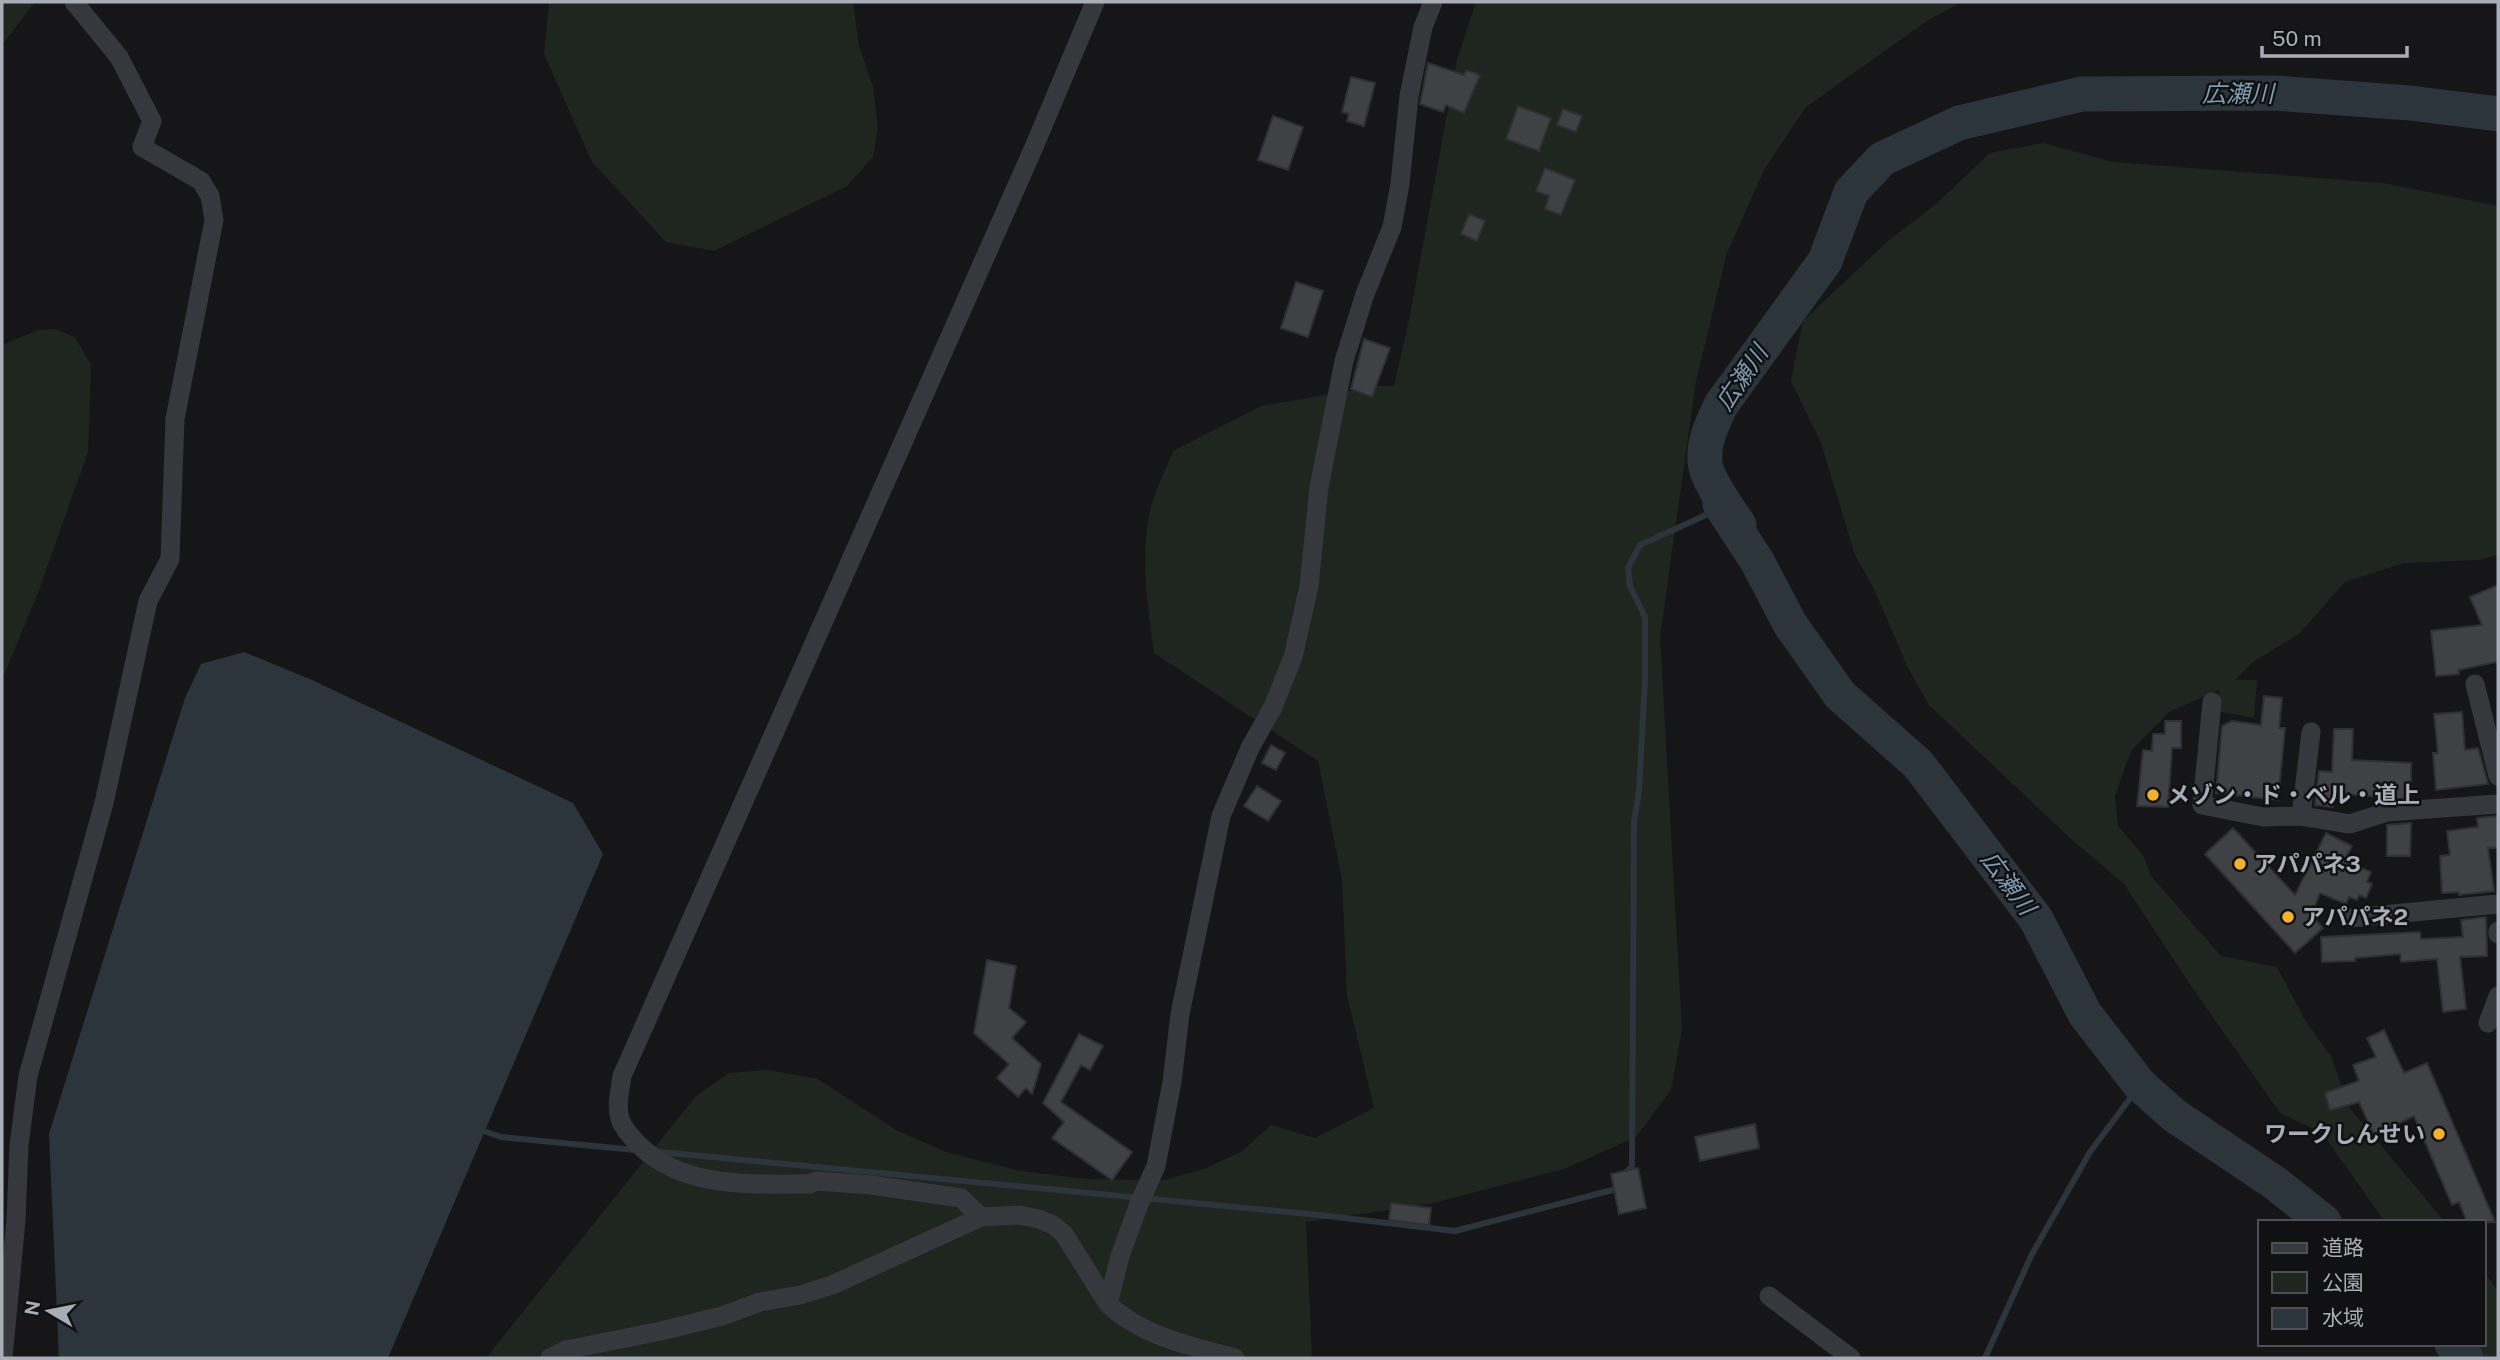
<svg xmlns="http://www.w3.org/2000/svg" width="2500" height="1360" viewBox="0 0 2500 1360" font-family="'Public Sans','Noto Sans JP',sans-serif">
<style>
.green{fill:#1e261f}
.water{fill:#2c353c}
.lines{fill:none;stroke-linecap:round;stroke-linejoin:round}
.stream{stroke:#2c353c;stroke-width:6}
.river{stroke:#2c353c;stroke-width:35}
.building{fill:#404145;stroke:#303034;stroke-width:2}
.minor{stroke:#37383d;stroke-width:19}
.poi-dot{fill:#f2b134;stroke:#111113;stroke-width:2.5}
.labels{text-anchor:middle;stroke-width:5;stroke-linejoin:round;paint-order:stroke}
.poi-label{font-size:23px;font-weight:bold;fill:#a8adb8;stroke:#111113;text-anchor:start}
.water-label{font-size:24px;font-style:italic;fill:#7f9bb3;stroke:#111113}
</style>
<rect width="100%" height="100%" fill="#161618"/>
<path class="green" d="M2 2H35L2 45Z
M549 2H853L859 46 873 86 878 128 873 157 847 186 714 251 666 242 592 162 544 54Z
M1476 2H1962L1927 21 1806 107 1764 170 1727 253 1696 381 1660 637 1682 1030 1671 1090 1636 1137 1564 1169 1429 1204 1306 1222 1312 1358H486L696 1096 729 1073 768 1070 818 1079 896 1130 946 1152 1020 1171 1086 1179 1165 1180 1206 1168 1241 1152 1271 1125 1315 1138 1374 1108 1347 995 1342 879 1318 761 1154 653C1148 605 1139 555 1151 507 1156 488 1166 469 1173 451L1261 406 1378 386H1394L1410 315 1457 60Z
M2043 143 2113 162 2383 183 2498 206V555L2478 560 2404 563 2345 582 2300 633 2253 662 2235 680H2257L2254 718 2217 711 2219 690 2169 712 2131 751 2115 796 2118 826 2143 855 2151 876 2221 956 2277 967 2306 1022 2331 1056 2349 1107 2445 1222H2385L2322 1133 2280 1113 2187 980 2124 884 2071 839 1929 705 1908 668 1874 589 1855 555 1821 443 1791 381 1803 321 1888 241 1936 204 1990 153Z
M55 329 75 337 91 365 88 452 39 590 2 680V345L38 330Z
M2484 1272 2498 1291V1358H2473L2464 1344H2484Z"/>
<path class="water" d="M244 652 312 680 573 803 603 854 388 1358H59L49 1134 185 698 201 664Z"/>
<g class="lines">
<path class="stream" d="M477 1129 501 1137 635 1150
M660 1152 1319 1215 1455 1231 1620 1188
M1629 1176 1627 1171 1632 1166 1634 822 1639 791 1645 679V617L1630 586 1628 568 1640 545 1706 515 1720 504
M1985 1358 2032 1254 2090 1152 2140 1085"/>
<path class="river" d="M1720 504 1739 525C1729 510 1706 479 1705 462 1703 442 1713 422 1721 405L1825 261 1851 192 1882 159 1959 123 2082 94 2274 93 2410 103 2498 114
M1723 509 1757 561 1790 624 1840 695 1918 764 2036 919 2085 1014 2140 1085 2175 1116 2275 1183 2324 1222
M2452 1344 2466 1358"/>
</g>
<path class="building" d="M1428 63 1464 75 1466 70 1480 75 1464 113 1446 105 1443 112 1420 104Z
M1351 77 1375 83 1364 126 1347 121 1349 114 1342 112Z
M1518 106 1551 118 1539 151 1506 139Z
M1563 109 1582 116 1576 132 1557 125Z
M1273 116 1303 127 1288 170 1258 160Z
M1545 168 1575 180 1561 215 1545 209 1549 196 1536 191Z
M1469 214 1485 221 1477 241 1461 234Z
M1296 282 1323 291 1308 337 1281 328Z
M1364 339 1390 348 1372 397 1351 389Z
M2498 585V664L2496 662 2458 670 2459 674 2436 676 2431 631 2482 625 2470 597Z
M2264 696 2282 698 2279 728H2285L2278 800 2216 793 2222 726 2232 721 2261 725Z
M2462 712 2465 750 2478 748 2488 784 2436 790 2433 753H2438L2434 714Z
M2165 721H2181V748H2172L2168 807 2137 806 2143 750 2152 751 2153 734H2165Z
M2334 729H2353L2352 760 2411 763V798L2387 800 2381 797 2334 793 2333 807 2315 805 2319 771 2332 772Z
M1271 745 1285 753 1276 770 1262 763Z
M1257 786 1281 801 1268 821 1244 806Z
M2498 816V848H2488L2494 891 2459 895V892L2442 893 2440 856 2450 855 2447 831 2478 827 2477 818Z
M2411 823 2410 856H2387V825Z
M2233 828 2295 895 2326 833 2352 846 2344 861 2371 872 2367 882 2372 884 2366 898 2359 895 2357 900 2349 897 2346 904 2320 893 2311 915 2323 928 2295 953 2205 854Z
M2486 917 2487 956 2460 957 2466 1009 2443 1012 2437 959 2401 962 2400 954 2355 958V961L2322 962 2321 937 2420 932 2421 939 2463 937 2461 920Z
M987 960 1016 966 1009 1008 1026 1022 1012 1038 1041 1064 1032 1094 1026 1088 1018 1097 997 1078 1009 1064 974 1033Z
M2384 1030 2404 1073 2427 1063 2495 1222H2467L2459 1202 2452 1205 2414 1116 2374 1135 2359 1102 2330 1110 2325 1093 2359 1081 2353 1065 2376 1057 2367 1038Z
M1079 1034 1103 1046 1090 1070 1081 1065 1061 1102 1132 1152 1112 1180 1052 1138 1064 1122 1043 1103Z
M1755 1124 1759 1148 1700 1161 1695 1137Z
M1638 1168 1646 1208 1619 1214 1611 1174Z
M1391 1203 1431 1208 1429 1225 1389 1220Z"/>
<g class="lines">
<path class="minor" d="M2475 684 2498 776
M2212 702 2202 805 2263 817 2301 816 2350 824 2387 812 2498 804
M2301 816 2311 732
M2350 918 2498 904
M2498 931V934
M2488 1023 2498 996
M981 1217 961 1198 871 1185 817 1181 809 1184C750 1184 684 1189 639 1145 632 1138 623 1128 620 1119 616 1105 620 1091 622 1076L1034 147 1095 2
M1769 1296 1851 1358
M1108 1304 1120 1256 1139 1204 1156 1166 1172 1082 1180 1014 1221 816 1250 748 1273 707 1293 657 1309 586 1319 487 1344 361 1365 294 1392 227 1400 184 1409 96 1423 27 1433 2
M3 1358 16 1220 19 1145 28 1076 104 803 148 601 170 559 175 419 214 220 210 196 201 181 142 147 152 121 119 57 74 2
M550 1358 566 1350 661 1331 722 1316 760 1302 800 1295 832 1285 981 1217 1019 1215 1039 1219 1053 1225 1064 1234 1108 1304C1142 1336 1192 1347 1235 1358"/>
</g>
<g class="poi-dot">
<circle cx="2153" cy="795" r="7"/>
<circle cx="2240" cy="864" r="7"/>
<circle cx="2288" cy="917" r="7"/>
<circle cx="2439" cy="1134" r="7"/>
</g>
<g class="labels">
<g class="poi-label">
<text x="2167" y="803">メゾン・ド・ベル・道上</text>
<text x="2254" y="872">アパパネ3</text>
<text x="2302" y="925">アパパネ2</text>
<text x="2425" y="1142" text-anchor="end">ワークしんせい</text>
</g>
<g class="water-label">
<text x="2238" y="102">広瀬川</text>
<text transform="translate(1742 378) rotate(-56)" y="8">広瀬川</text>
<text transform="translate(2008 883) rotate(53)" y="8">広瀬川</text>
</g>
</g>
<rect width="2500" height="1360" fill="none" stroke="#a8adb8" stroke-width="7"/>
<rect x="2258" y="1220" width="228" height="126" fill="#111113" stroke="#4d4f55" stroke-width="2"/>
<rect x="2272" y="1243" width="35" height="10" fill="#37383d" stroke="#4d4f55" stroke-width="2"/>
<text x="2322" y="1255" font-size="21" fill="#a8adb8">道路</text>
<rect x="2272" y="1272" width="35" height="21" fill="#1e261f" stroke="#4d4f55" stroke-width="2"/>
<text x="2322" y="1290" font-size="21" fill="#a8adb8">公園</text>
<rect x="2272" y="1308" width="35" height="21" fill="#2c353c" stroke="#4d4f55" stroke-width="2"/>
<text x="2322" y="1325" font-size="21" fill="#a8adb8">水域</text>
<g transform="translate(49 1311) rotate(280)" stroke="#111113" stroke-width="5" paint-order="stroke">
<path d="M0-5L12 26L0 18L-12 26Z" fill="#a8adb8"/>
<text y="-10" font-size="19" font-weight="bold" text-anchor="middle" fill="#a8adb8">N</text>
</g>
<path d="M2262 46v10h145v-10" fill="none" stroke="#a8adb8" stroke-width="3.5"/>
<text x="2272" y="46" font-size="21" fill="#a8adb8" stroke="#111113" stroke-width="5" paint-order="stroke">50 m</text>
</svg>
